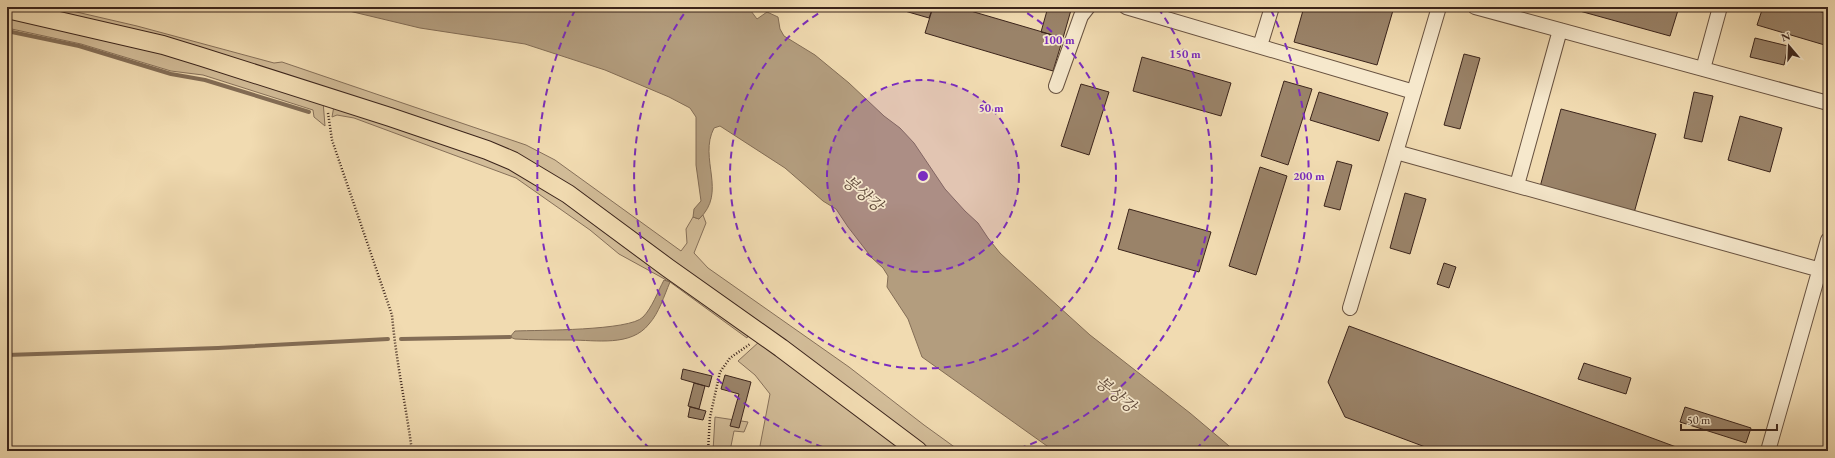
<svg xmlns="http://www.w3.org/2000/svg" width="1835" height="458" viewBox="0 0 1835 458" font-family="'EB Garamond','Noto Serif KR',serif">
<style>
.green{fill:#d2bc98;stroke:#86705a}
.water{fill:#b39d7e;stroke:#836d56}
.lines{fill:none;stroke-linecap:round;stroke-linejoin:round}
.stream{stroke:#836d56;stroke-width:4}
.building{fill:#9a8369;stroke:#3b241b}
.minor-casing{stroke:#685240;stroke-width:16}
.major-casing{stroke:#3b241b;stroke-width:20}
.path{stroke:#3b241b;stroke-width:2.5;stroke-dasharray:1 2;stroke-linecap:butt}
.minor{stroke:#f6e8cc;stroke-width:14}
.major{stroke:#f1dbb1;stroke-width:18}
.ring{fill:none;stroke:#7b2cbf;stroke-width:2;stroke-dasharray:7 5}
.labels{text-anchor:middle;stroke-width:3.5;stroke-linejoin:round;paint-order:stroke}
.water-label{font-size:16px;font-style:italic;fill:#5f4839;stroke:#f6e8cc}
.centre{fill:#7b2cbf;stroke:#f6e8cc;stroke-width:2}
.ring-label{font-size:12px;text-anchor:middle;font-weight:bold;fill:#7b2cbf;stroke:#f6e8cc;stroke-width:3.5;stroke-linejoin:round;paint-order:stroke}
</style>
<rect width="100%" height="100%" fill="#f1dbb1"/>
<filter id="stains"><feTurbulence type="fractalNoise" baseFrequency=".005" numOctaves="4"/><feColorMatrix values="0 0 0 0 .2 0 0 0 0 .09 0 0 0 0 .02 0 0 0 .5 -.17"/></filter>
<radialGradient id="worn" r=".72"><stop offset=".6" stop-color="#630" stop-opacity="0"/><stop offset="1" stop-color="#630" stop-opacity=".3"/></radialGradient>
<path class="green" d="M22 7H55L137 26 274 63 282 62 526 145 555 160 681 251 687 243 686 229 693 217 699 219 703 215 706 223 694 253 708 268 849 367 924 425 960 451H927L885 419 534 166Z
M7 16 166 53 323 101 325 126 314 117 313 110 203 75 171 71 81 44 7 28Z
M334 106 518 168 749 331 747 338 670 282 619 254 590 230 516 178 354 118 337 115 332 117Z
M760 341 907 451H759L770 394 755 375 738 361Z
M715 417 748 422 744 432 734 431 730 451H713Z"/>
<path class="water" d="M322 7H751V11L757 19 767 12 778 17 780 29 784 36 815 55 849 83 884 116 900 128 914 143 945 189 965 211 978 223 988 238 1000 253 1015 267 1090 335 1190 413 1235 451H1054L922 357 908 319 887 287 888 276 883 268 872 258 848 227 836 209 823 201 785 168 720 126 714 128C698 159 728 192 699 219L693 217 694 209 701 201 696 165V117L690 108 669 97 605 70 525 44 420 28 349 11Z
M664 280 670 282C664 296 659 313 649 324 631 347 596 340 570 340 552 340 533 340 515 339L510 337 515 331C538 330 630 331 643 317 652 308 658 291 664 280Z"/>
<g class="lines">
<path class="stream" d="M7 31 79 46 171 74 205 80 309 112
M401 339 510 337
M7 355 218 348 388 339"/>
</g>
<path class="building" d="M891 7H933L929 18Z
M933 7H957L1063 38 1053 71 925 33Z
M1048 7H1062L1071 10 1063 38 1041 32Z
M1304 7H1394L1377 65 1294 42Z
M1577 7H1679L1670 36 1576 10Z
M1763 7H1806L1828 14V46L1757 25Z
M1755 38 1788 46 1784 65 1750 57Z
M1464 54 1480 58 1460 129 1444 125Z
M1142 57 1231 83 1221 116 1133 91Z
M1284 81 1312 89 1288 165 1261 156Z
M1081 84 1109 92 1089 155 1061 146Z
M1319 92 1388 113 1379 141 1310 120Z
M1694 92 1713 96 1702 142 1684 138Z
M1561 109 1656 134 1634 213 1540 187Z
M1740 116 1782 128 1770 172 1728 160Z
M1337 161 1352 165 1340 210 1324 206Z
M1260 167 1287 176 1256 275 1229 266Z
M1405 193 1426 199 1410 254 1390 248Z
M1129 209 1211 232 1199 272 1118 249Z
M1444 263 1456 267 1449 288 1437 284Z
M1349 326 1687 451H1436L1345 417 1328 382Z
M1584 363 1631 378 1626 394 1578 379Z
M683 369 712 376 709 387 681 379Z
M725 375 751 382 739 428 730 426 739 394 721 389Z
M694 383 705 386 699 409 688 406Z
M690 407 706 411 703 420 688 417Z
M1685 407 1751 428 1746 443 1680 422Z"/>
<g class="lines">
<defs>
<path id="minor" d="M1126 7 1414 92
M1475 7 1828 103
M1260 46 1272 7
M1703 69 1720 7
M1056 86 1081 16 1088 7
M1396 152 1828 272
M1517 185 1560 30
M1350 308 1439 7
M1768 451 1828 240"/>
<path id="major" d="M7 9 163 45 202 57 390 117 487 150 513 161 568 194 668 268 781 348 918 451"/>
</defs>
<use href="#minor" class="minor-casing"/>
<use href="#major" class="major-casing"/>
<path class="path" d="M328 113 332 140 392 315C396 361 406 406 412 451
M708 451 710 417 720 372 730 358 750 344"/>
<use href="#minor" class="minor"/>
<use href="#major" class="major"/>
</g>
<circle cx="923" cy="176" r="96" fill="#7b2cbf" fill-opacity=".12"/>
<g class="ring">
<circle cx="923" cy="176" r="96"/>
<path d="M1017 7A193 193 0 1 1 829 7"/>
<path d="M834 451A289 289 0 0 1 688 8M1158 8A289 289 0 0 1 1012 451"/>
<path d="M650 449A386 386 0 0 1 575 10M1271 10A386 386 0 0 1 1196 449"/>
</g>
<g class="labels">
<g class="water-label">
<text transform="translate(863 193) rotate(39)" y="6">봉상강</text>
<text transform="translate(1116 394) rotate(39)" y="6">봉상강</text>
</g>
</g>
<circle cx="923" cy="176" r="6" class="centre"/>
<g class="ring-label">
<text x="1059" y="44">100 m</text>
<text x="1185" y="58">150 m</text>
<text x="991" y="112">50 m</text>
<text x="1309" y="180">200 m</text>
</g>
<rect width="1835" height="458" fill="none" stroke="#f1dbb1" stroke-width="24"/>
<rect x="8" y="8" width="1819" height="442" fill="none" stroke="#3b241b" stroke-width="2"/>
<rect x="12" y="12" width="1811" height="434" fill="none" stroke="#3b241b"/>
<g transform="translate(1789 46) rotate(341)" stroke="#f6e8cc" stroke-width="3" paint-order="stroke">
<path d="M0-3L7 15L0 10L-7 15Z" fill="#3b241b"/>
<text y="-6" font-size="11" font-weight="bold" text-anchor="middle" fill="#3b241b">N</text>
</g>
<path d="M1681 424v6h96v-6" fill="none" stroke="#3b241b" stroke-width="2"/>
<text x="1687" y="424" font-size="12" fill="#3b241b" stroke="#f6e8cc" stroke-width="3" paint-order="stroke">50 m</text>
<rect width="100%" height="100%" filter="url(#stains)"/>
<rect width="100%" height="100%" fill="url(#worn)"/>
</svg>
